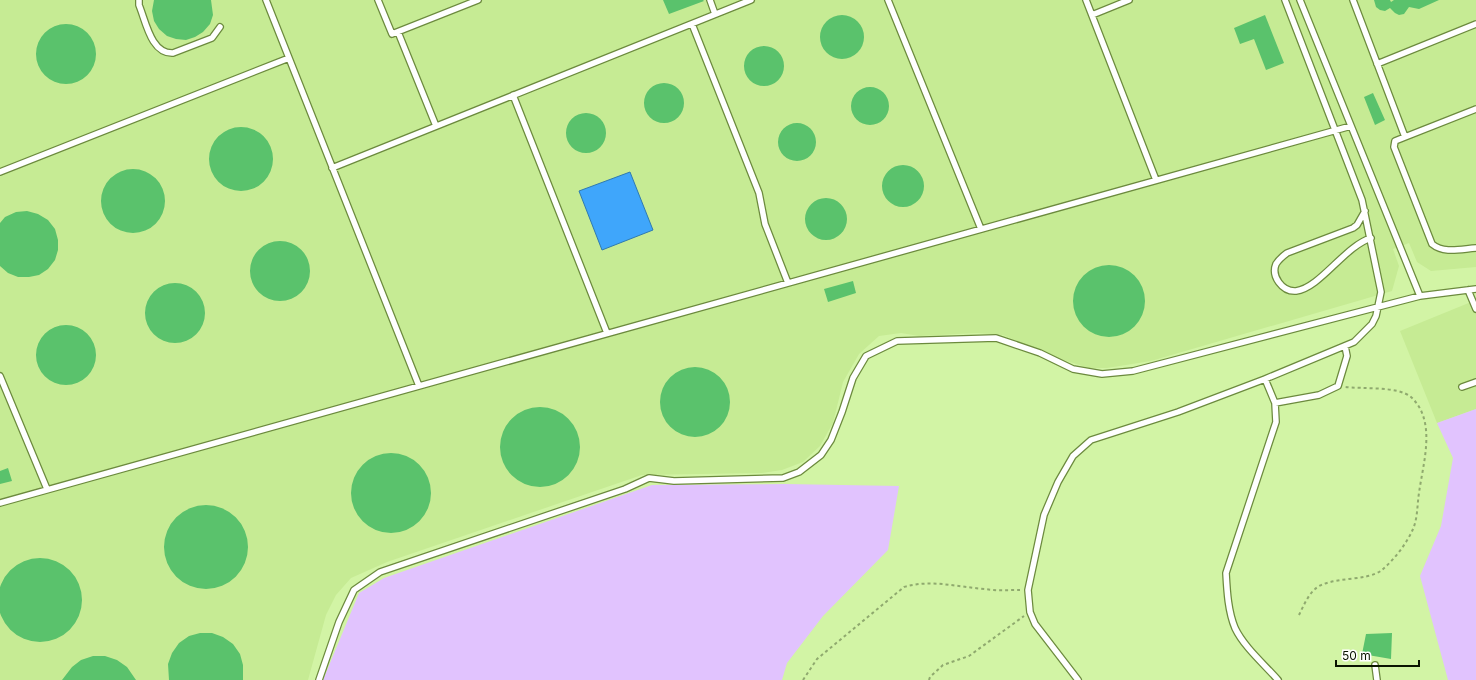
<svg xmlns="http://www.w3.org/2000/svg" width="1476" height="680" viewBox="0 0 1476 680" font-family="Inter,sans-serif">
<style>
.built{fill:#c6eb94}
.green{fill:#e1c3fe}
.water{fill:#3fa6fb;stroke:#2f7ab0}
.building{fill:#5ac26c}
.lines{fill:none;stroke-linecap:round;stroke-linejoin:round}
.lane-casing{stroke:#6c8a3e;stroke-width:8}
.path{stroke:#8fa96e;stroke-width:2;stroke-dasharray:3 3;stroke-linecap:butt}
.lane{stroke:#fff;stroke-width:5.5}
</style>
<rect width="100%" height="100%" fill="#d2f4a5"/>
<path class="built" d="M0 0H1476V267L1431 271 1417 262 1409 243 1393 249 1399 266 1392 291 1151 361 1107 368H1089L1057 358 1003 335 977 333 919 336 901 333 879 336 859 354 843 382 833 423 820 446 803 462 782 470 762 473 642 475 387 562 351 578 336 595 326 615 308 680H0Z
M1476 300V409L1437 423 1400 331Z"/>
<path class="green" d="M1476 409V680H1448L1420 576 1441 526 1453 458 1437 423Z
M785 484 899 486 888 550 823 616 787 663 782 680H323L359 593 384 578 652 485Z"/>
<path class="water" d="M630 172 653 230 602 250 579 191Z"/>
<path class="building" d="M154 0H211L213 15 210 24 203 32 195 37 186 40 176 39 167 36 159 29 154 21 152 11Z
M663 0H703L704 1 669 14Z
M1374 0H1390L1391 2 1394 0H1439L1419 9 1409 7 1404 14 1399 15 1395 13 1390 8 1385 11 1380 10 1376 7Z
M820 37a22 22 0 1 1 44 0a22 22 0 1 1-44 0Z
M1265 15 1284 63 1266 70 1254 39 1240 44 1234 28Z
M36 54a30 30 0 1 1 60 0a30 30 0 1 1-60 0Z
M744 66a20 20 0 1 1 40 0a20 20 0 1 1-40 0Z
M644 103a20 20 0 1 1 40 0a20 20 0 1 1-40 0Z
M851 106a19 19 0 1 1 38 0a19 19 0 1 1-38 0Z
M1373 93 1385 120 1375 125 1364 97Z
M566 133a20 20 0 1 1 40 0a20 20 0 1 1-40 0Z
M778 142a19 19 0 1 1 38 0a19 19 0 1 1-38 0Z
M209 159a32 32 0 1 1 64 0a32 32 0 1 1-64 0Z
M882 186a21 21 0 1 1 42 0a21 21 0 1 1-42 0Z
M101 201a32 32 0 1 1 64 0a32 32 0 1 1-64 0Z
M805 219a21 21 0 1 1 42 0a21 21 0 1 1-42 0Z
M27 211 38 214 48 220 55 229 58 240V250L55 260 48 269 39 275 29 277H18L8 273 0 266V223L5 217 16 212Z
M250 271a30 30 0 1 1 60 0a30 30 0 1 1-60 0Z
M1073 301a36 36 0 1 1 72 0a36 36 0 1 1-72 0Z
M853 281 856 293 828 302 824 289Z
M145 313a30 30 0 1 1 60 0a30 30 0 1 1-60 0Z
M36 355a30 30 0 1 1 60 0a30 30 0 1 1-60 0Z
M660 402a35 35 0 1 1 70 0a35 35 0 1 1-70 0Z
M500 447a40 40 0 1 1 80 0a40 40 0 1 1-80 0Z
M351 493a40 40 0 1 1 80 0a40 40 0 1 1-80 0Z
M8 468 12 481 0 484V471Z
M164 547a42 42 0 1 1 84 0a42 42 0 1 1-84 0Z
M-2 600a42 42 0 1 1 84 0a42 42 0 1 1-84 0Z
M200 633H212L223 637 233 644 240 654 243 665V680H169L168 664 172 653 179 643 189 636Z
M1392 633 1391 659 1362 654 1366 634Z
M93 656H105L117 660 127 667 136 680H62L72 667 81 660Z"/>
<g class="lines">
<defs>
<path id="lane" d="M139 0V5C146 22 151 54 173 53L212 38 220 27
M266 0 419 386
M378 0 392 34 478 0
M710 0 715 14
M888 0 981 229
M1086 0 1156 180
M1300 0 1420 296
M1353 0 1405 137 1476 109
M1092 15 1129 0
M692 24 759 193 765 224 788 283
M398 32 436 126
M1377 64 1476 24
M513 95 607 333
M1405 137 1395 141 1394 147 1432 244C1444 254 1461 249 1476 248
M332 168 751 0
M0 172 289 58
M1365 211 1357 225 1353 228 1287 253C1283 256 1279 259 1276 264 1271 276 1282 292 1296 291 1320 288 1345 246 1371 238
M1468 290 1476 309
M0 376 47 489
M1265 379 1275 403 1276 422 1226 573C1227 591 1228 611 1235 628 1244 647 1264 664 1278 680
M1462 387 1476 382
M1275 403 1319 395 1338 386 1347 356 1345 346
M0 503 1351 126
M1375 665 1377 680
M319 680 339 622 354 590 380 572 625 489 649 478 674 481 783 478 799 472 821 455 831 440 842 412 853 378 866 356 897 341 996 338 1040 353 1073 369 1102 374 1133 371 1420 296 1476 289
M1078 680 1035 624 1030 612 1028 590 1044 515 1058 482 1073 456 1091 440 1178 412 1265 379 1354 342 1372 324 1376 316 1381 292 1362 200 1285 0"/>
</defs>
<use href="#lane" class="lane-casing"/>
<path class="path" d="M1299 615C1303 607 1308 595 1315 589 1329 576 1367 582 1382 570 1394 560 1407 543 1413 529 1418 517 1417 505 1419 493 1423 463 1437 421 1411 397 1398 386 1362 389 1345 387
M803 680 817 659 904 587C931 579 957 587 985 589 996 591 1008 590 1020 590
M929 680 930 677 943 665 969 656 1024 616"/>
<use href="#lane" class="lane"/>
</g>
<path d="M1336 660v6h83v-6" fill="none" stroke="#0a1400" stroke-width="2"/>
<text x="1342" y="660" font-size="12" fill="#0a1400" stroke="#ffffff" stroke-width="3" paint-order="stroke">50 m</text>
</svg>
